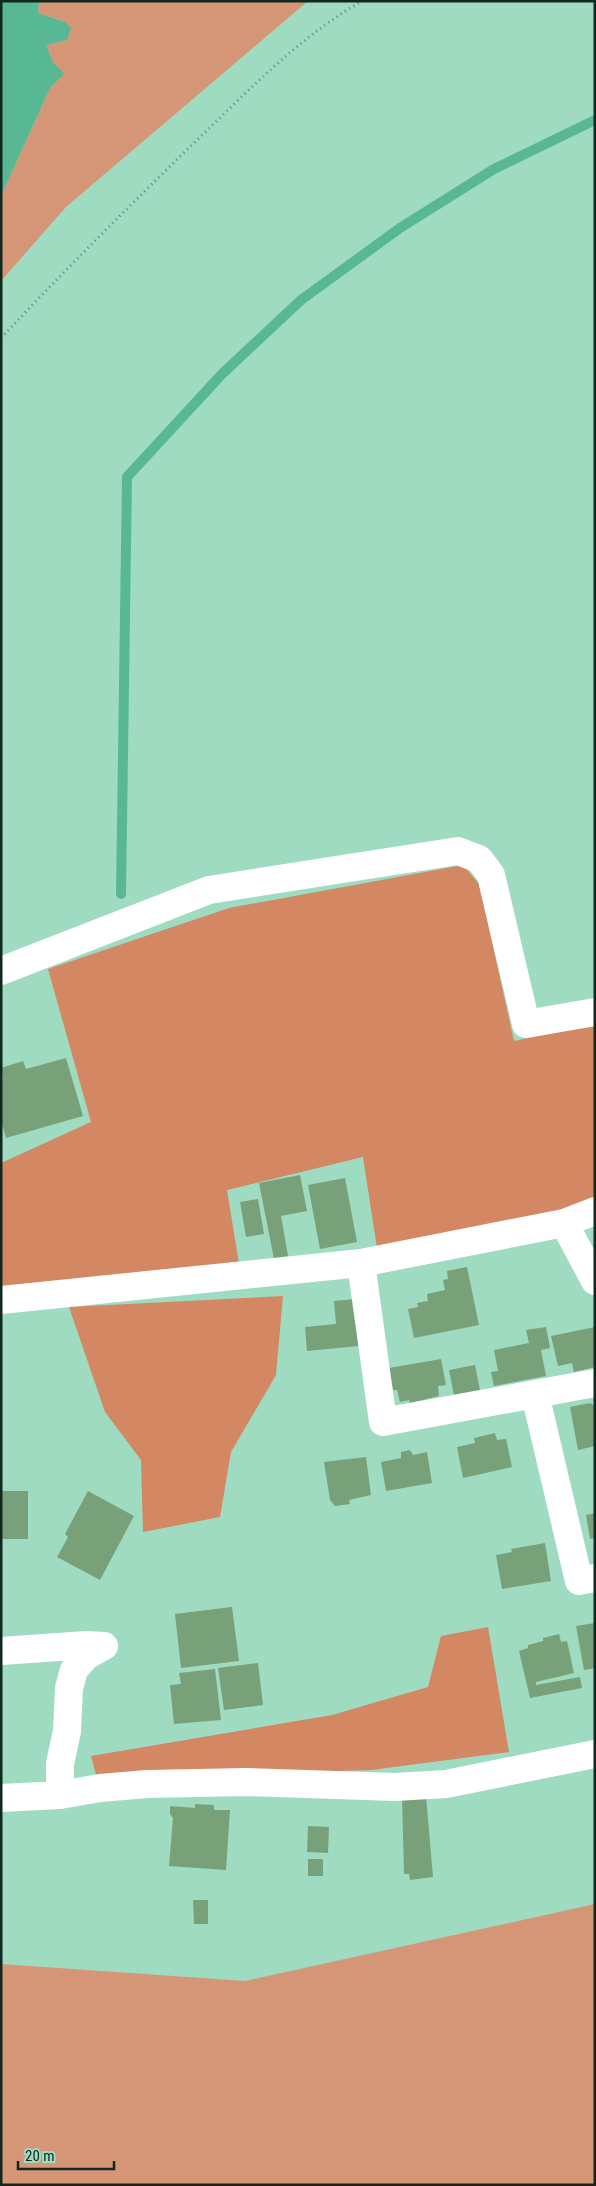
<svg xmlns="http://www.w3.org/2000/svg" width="596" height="2186" viewBox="0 0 596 2186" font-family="'Roboto Condensed',sans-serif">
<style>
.green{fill:#d59677}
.forest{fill:#d38763}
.water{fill:#59b894}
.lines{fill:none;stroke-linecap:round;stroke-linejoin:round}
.stream{stroke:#59b894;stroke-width:10}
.building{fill:#78a17a}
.path{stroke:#5f8c79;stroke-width:3;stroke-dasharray:1 4;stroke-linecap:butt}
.minor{stroke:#fff;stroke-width:28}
</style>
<rect width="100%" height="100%" fill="#9edbc1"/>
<path class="green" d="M39 1H308L66 207 1 281V196L50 88 63 74 53 62 46 45 67 40 65 22 38 13Z
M595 1904V2185H1V1964L245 1981Z"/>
<path class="forest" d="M463 865 479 884 514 1041 595 1024V1202L378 1255 363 1157 227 1190 239 1264 1 1290V1163L91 1122 48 969 229 908Z
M283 1296 276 1375 231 1452 220 1517 143 1532 141 1460 105 1412 69 1307Z
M488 1627 509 1752 371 1770 97 1778 91 1756 332 1715 428 1687 441 1636Z"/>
<path class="water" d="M1 1H39L38 13 65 22 71 28 67 40 46 45 53 62 64 74 50 88 1 196Z"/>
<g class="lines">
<path class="stream" d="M121 894 127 477 222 374 301 300 400 228 494 169 595 120"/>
</g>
<path class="building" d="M66 1058 83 1116 6 1138 1 1120V1080L3 1079 1 1068 23 1061 26 1069Z
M300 1175 307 1211 281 1216 288 1256 274 1259 259 1183Z
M345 1178 357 1242 320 1249 308 1185Z
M258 1199 264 1234 246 1237 240 1202Z
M467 1267 479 1325 414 1338 408 1309 418 1307 417 1303 428 1301 427 1294 445 1290 443 1280 448 1279 447 1271Z
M356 1299 359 1346 307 1351 305 1327 336 1324 334 1301Z
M546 1327 550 1348 541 1350 546 1376 494 1386 491 1372 498 1371 494 1350 529 1343 526 1330Z
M595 1327V1367L574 1372 572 1363 558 1366 551 1336Z
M441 1359 446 1385 438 1386 439 1396 410 1403 409 1400 400 1402 397 1390H393L389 1368Z
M475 1365 480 1390 454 1395 449 1370Z
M590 1403 595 1406V1446L578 1450 570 1407Z
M495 1433 497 1440 506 1439 512 1467 463 1478 457 1447 475 1443 474 1438Z
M410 1450 413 1455 427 1452 432 1483 386 1491 381 1462 401 1458V1452Z
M366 1457 371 1495 349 1500 350 1504 335 1506 330 1500 324 1462Z
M1 1491H28V1539H1Z
M88 1491 134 1516 100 1580 57 1557 68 1537 65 1534Z
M595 1513V1538L590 1539 586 1515Z
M545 1543 551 1581 502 1589 496 1555 512 1552 511 1549Z
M232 1607 239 1661 181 1668 175 1614Z
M595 1623V1668L584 1670 576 1626Z
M559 1634 561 1642 567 1641 574 1673 536 1682V1685L580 1677 582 1688 530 1698 519 1651 528 1648V1645L543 1641V1638Z
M258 1663 263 1705 224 1710 218 1668Z
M215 1669 221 1720 174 1724 170 1685 181 1684 179 1673Z
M402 1796H426L433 1877 410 1880 409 1874H404Z
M195 1804 214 1805V1810H230L226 1870 169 1866 173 1818 170 1814V1806L195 1808Z
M308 1826 329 1827 328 1853 307 1852Z
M308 1859H323V1876H308Z
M193 1900H208V1924H194Z"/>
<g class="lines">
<path class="path" d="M1 338C64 271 128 207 194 143 247 92 298 38 362 1"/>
<path class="minor" d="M1 971 209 890 458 851 479 859 491 875 526 1024 595 1012
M564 1223 595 1281
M361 1263 383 1422 595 1383
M1 1300 361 1263 564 1223 595 1211
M535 1394 579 1581 595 1578
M1 1651 87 1645 104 1646
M60 1795V1764L67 1731 69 1688 74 1670 86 1656 104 1646
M1 1798 60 1795 100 1788 147 1784 246 1782 395 1787 446 1784 595 1754"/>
</g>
<rect width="596" height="2186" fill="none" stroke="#10281f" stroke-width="5"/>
<path d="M18 2161v8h96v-8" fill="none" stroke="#10281f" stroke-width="2.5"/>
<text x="25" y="2161" font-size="15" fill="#10281f" stroke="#9edbc1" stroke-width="4" paint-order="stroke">20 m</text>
</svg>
